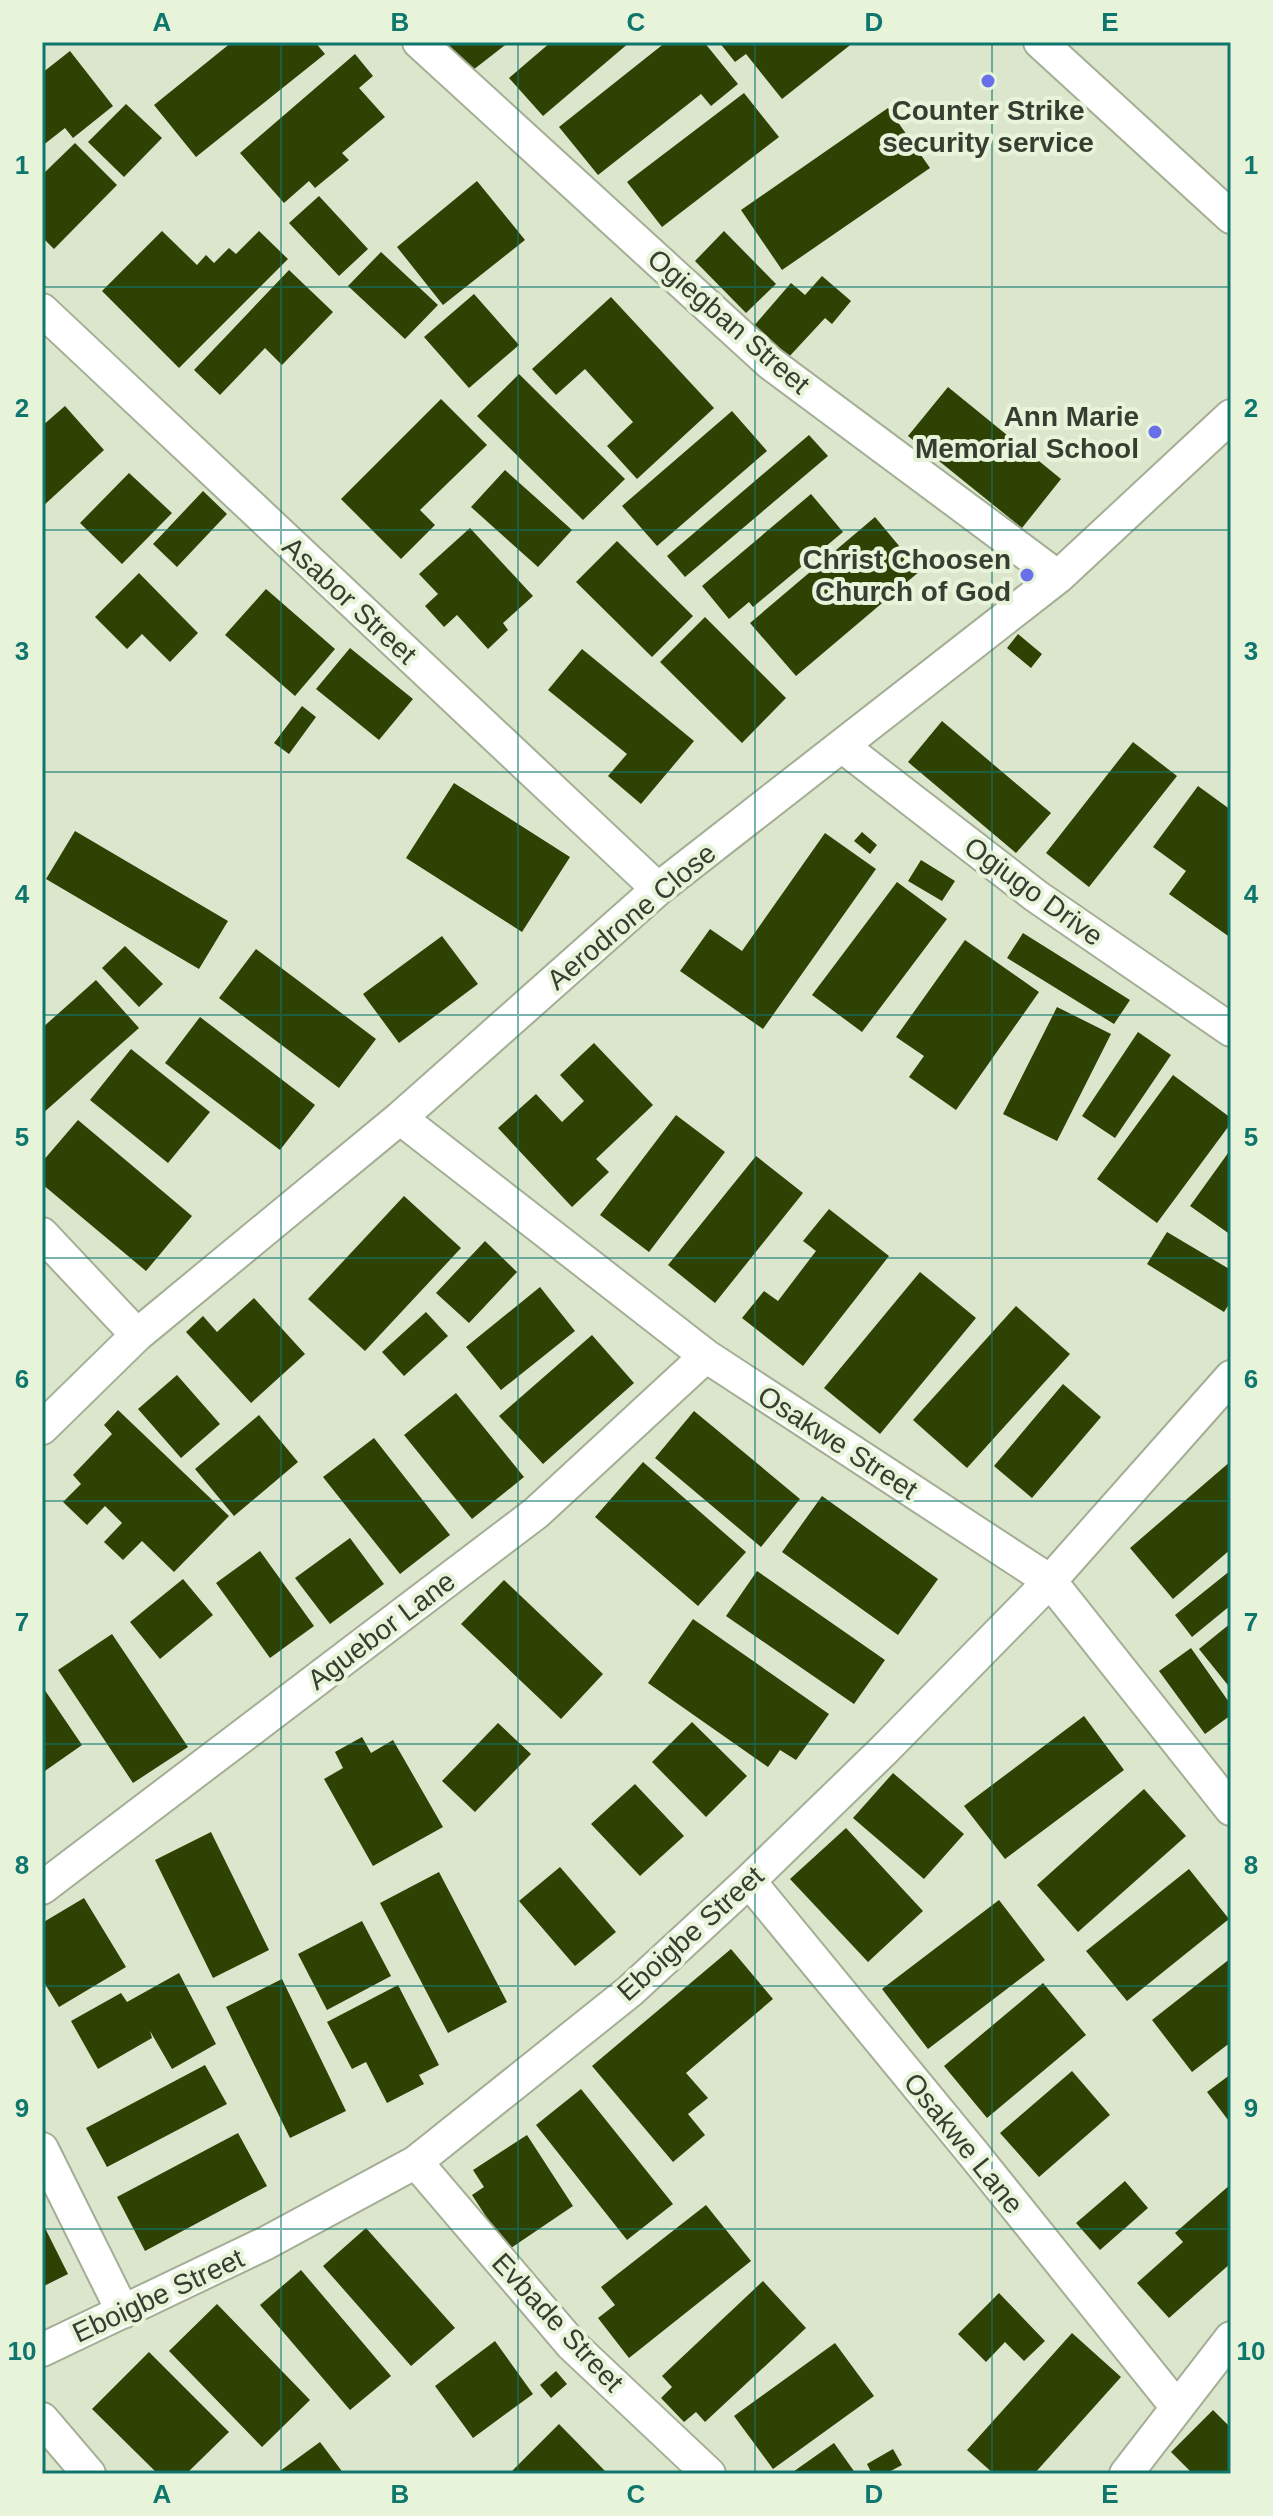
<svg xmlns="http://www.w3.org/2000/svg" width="1273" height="2516" viewBox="0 0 1273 2516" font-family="Arial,sans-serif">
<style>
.building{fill:#2e4204}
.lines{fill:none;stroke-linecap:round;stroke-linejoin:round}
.street-casing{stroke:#a3ae95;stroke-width:36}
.street{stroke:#fff;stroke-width:32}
.grid{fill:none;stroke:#0f766e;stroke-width:2;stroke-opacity:0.55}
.poi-dot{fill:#686fe8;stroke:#e8f4d9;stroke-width:3}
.labels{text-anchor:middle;stroke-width:8;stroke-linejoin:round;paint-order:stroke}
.poi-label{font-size:28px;font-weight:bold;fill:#383d32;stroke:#e8f4d9;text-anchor:end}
.street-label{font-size:28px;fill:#383d32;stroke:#e8f4d9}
.neatline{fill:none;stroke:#0f766e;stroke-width:3}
.grid-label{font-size:26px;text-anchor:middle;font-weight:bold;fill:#0f766e}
</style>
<rect width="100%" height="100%" fill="#dbe6cc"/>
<path class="building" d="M232 42H315L325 54 196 157 154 105Z
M437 42H509L464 77Z
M551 42H630L543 116 509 78Z
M666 42H704L738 84 711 106 701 94 598 175 559 127Z
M719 42H854L782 99 746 54 735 62Z
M70 51 113 106 73 138 65 128 42 146V73Z
M355 54 373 76 359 88 385 117 342 153 349 160 315 188 309 181 284 203 240 153Z
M744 93 779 137 662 227 627 182Z
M126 104 162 138 124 177 88 142Z
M888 108 930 168 782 270 741 210Z
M75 143 117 185 54 249 42 237V175Z
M477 181 525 240 443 305 397 247Z
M319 196 368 249 339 276 289 223Z
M162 231 197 265 206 255 214 263 229 248 236 254 259 231 288 259 179 368 102 291Z
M724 231 776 284 746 313 695 261Z
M381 252 438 305 405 339 348 286Z
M289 270 333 312 282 365 265 348 220 395 194 370Z
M822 276 851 301 832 324 825 318 787 359 752 328 791 283 805 295Z
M474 294 519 345 469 388 424 337Z
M611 297 714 408 637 479 607 446 633 422 585 369 556 395 532 369Z
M519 374 625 479 583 520 477 416Z
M948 387 1061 479 1022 528 908 436Z
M441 399 487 445 420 510 435 525 401 559 341 499Z
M65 406 104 450 42 507V426Z
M732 411 767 451 657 546 622 506Z
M809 435 828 456 685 577 667 556Z
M505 470 572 530 538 567 471 507Z
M129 473 172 513 122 564 80 523Z
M203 491 227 514 177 567 153 544Z
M811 494 843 532 753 607 749 602 729 619 702 586Z
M875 517 920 571 796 676 750 623Z
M470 528 533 596 503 623 508 630 488 649 457 615 444 627 425 606 438 594 419 574Z
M617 541 693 616 652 657 576 582Z
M139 573 198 633 170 662 142 634 127 649 95 617Z
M266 589 335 649 295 696 225 635Z
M705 617 786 698 742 743 660 662Z
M1018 634 1042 654 1031 668 1007 648Z
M350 648 413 699 379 740 316 689Z
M582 649 694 741 641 804 608 776 627 754 548 690Z
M302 706 316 717 289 754 274 743Z
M942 721 1051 813 1016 853 908 762Z
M1133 742 1177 776 1089 887 1046 853Z
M454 783 570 857 522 932 406 858Z
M1198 786 1231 810V938L1169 894 1186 871 1153 847Z
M75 831 228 921 199 969 46 879Z
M862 832 877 845 870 854 854 841Z
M825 833 876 869 763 1029 680 971 710 929 742 951Z
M921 860 955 881 942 901 908 881Z
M897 882 947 919 862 1032 812 995Z
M1023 933 1130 1000 1114 1024 1007 958Z
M442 936 478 984 399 1043 363 994Z
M965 940 1039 992 956 1110 909 1077 924 1056 896 1037Z
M125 946 163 984 139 1007 102 968Z
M256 949 376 1039 339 1088 219 998Z
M96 980 139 1028 42 1114V1028Z
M1057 1007 1111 1034 1057 1141 1003 1114Z
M200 1017 315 1105 280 1150 165 1063Z
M1138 1032 1171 1055 1115 1138 1082 1116Z
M594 1043 653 1105 596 1159 609 1172 572 1207 498 1128 536 1094 562 1122 584 1101 560 1075Z
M131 1049 210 1112 168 1163 90 1100Z
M1173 1075 1231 1118V1123L1157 1223 1097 1179Z
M676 1115 725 1152 649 1252 600 1215Z
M78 1120 192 1216 146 1271 42 1184V1162Z
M1231 1149V1235L1190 1206Z
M756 1156 803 1193 715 1303 668 1265Z
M404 1196 461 1248 365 1351 308 1299Z
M829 1209 889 1256 803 1366 742 1318 764 1291 778 1301 816 1251 803 1241Z
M1167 1232 1231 1270V1301L1224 1312 1147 1264Z
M485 1241 517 1272 469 1323 436 1293Z
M920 1272 976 1318 880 1434 824 1388Z
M540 1287 575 1331 501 1390 466 1347Z
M254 1298 305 1354 251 1403 186 1332 203 1316 217 1332Z
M1016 1306 1070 1354 967 1468 913 1420Z
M426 1312 448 1336 404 1376 382 1352Z
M592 1335 634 1383 543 1464 499 1416Z
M177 1375 220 1424 181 1458 138 1409Z
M1063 1384 1101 1417 1032 1498 994 1466Z
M456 1393 524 1477 472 1519 404 1435Z
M118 1410 229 1516 174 1572 142 1541 123 1560 104 1542 122 1523 105 1506 87 1525 63 1502 81 1484 73 1475 112 1434 104 1425Z
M694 1411 800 1499 761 1547 655 1458Z
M259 1415 298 1462 234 1516 195 1469Z
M374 1438 450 1535 400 1574 323 1477Z
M1231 1461V1549L1173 1599 1130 1548Z
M643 1462 746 1552 698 1606 595 1517Z
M822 1496 938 1579 898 1635 782 1552Z
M350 1538 384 1584 330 1624 295 1578Z
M260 1551 314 1626 270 1658 216 1583Z
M1231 1570V1605L1192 1637 1175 1615Z
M757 1571 885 1660 854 1704 726 1616Z
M183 1579 213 1615 160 1659 130 1622Z
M504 1580 603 1674 561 1719 461 1624Z
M693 1619 829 1714 796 1760 780 1750 768 1767 648 1683Z
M1231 1623V1689L1199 1649Z
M112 1634 188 1747 133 1783 58 1670Z
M1191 1648 1231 1705V1715L1205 1734 1159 1671Z
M42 1686 82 1745 42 1773Z
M1084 1716 1124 1770 1005 1859 964 1806Z
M692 1722 747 1776 706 1817 652 1762Z
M498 1723 531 1754 475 1812 442 1781Z
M362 1737 371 1753 393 1740 443 1827 373 1866 324 1779 343 1768 335 1752Z
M893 1773 964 1834 924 1879 853 1818Z
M635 1784 684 1836 640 1876 591 1824Z
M1144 1789 1186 1836 1078 1932 1037 1885Z
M846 1828 923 1911 868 1962 790 1879Z
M211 1832 269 1950 213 1978 155 1860Z
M560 1867 616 1932 575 1966 519 1901Z
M1189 1869 1229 1919 1127 2001 1086 1951Z
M439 1872 507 2002 448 2033 380 1903Z
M84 1898 126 1967 59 2007 42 1979V1923Z
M999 1900 1045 1960 928 2049 882 1989Z
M362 1921 391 1976 327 2010 298 1954Z
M731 1949 773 1999 686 2073 708 2098 688 2114 705 2135 673 2162 592 2066Z
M1231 1958V2042L1192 2072 1152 2020Z
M179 1973 216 2044 172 2069 150 2031 152 2038 98 2069 71 2021 121 1993 127 2002Z
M282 1979 346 2111 290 2138 226 2007Z
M1043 1983 1086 2035 987 2118 944 2066Z
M398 1985 439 2065 419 2075 424 2084 387 2103 366 2062 352 2069 327 2022Z
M205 2065 227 2104 107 2167 86 2128Z
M1072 2071 1110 2115 1039 2177 1000 2133Z
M1231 2074V2124L1207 2092Z
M581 2089 673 2204 627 2240 536 2125Z
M238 2133 267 2186 145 2251 117 2197Z
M527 2135 573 2206 508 2250 472 2195 484 2187 473 2170Z
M1125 2181 1148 2208 1100 2250 1076 2223Z
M1231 2184V2263L1169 2318 1137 2283 1183 2242 1175 2233Z
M706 2205 751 2261 629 2358 598 2318 615 2305 601 2287Z
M42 2222 68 2274 42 2287Z
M366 2228 455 2328 411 2366 323 2266Z
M301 2270 391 2376 350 2410 260 2305Z
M763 2281 806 2328 705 2422 696 2412 684 2422 661 2398 672 2387 662 2376Z
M999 2293 1045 2341 1024 2361 1005 2342 986 2362 958 2334Z
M217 2304 310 2400 262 2447 169 2351Z
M1072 2333 1121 2377 1034 2474H994L967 2450Z
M495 2341 533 2394 473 2438 435 2386Z
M835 2343 874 2396 773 2469 734 2416Z
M149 2352 229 2432 186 2474H158L92 2409Z
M556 2371 567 2384 551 2398 540 2385Z
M1213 2410 1231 2428V2474H1193L1171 2452Z
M559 2424 605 2471 603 2474H509Z
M320 2442 344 2474H276Z
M834 2443 856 2474H790Z
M893 2449 902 2465 885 2474H872L867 2464Z"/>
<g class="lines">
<defs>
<path id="street" d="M419 42 770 363 1058 577
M1040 42 1231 217
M42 310 658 889
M842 746 1036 896 1231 1030
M400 1118 706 1356 1050 1581 1231 1809
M42 1234 137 1335
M42 1428 137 1335 400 1118 658 889 1058 577 1231 416
M749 1881 972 2152 1176 2406
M42 1888 536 1513 706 1356
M42 2149 123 2312
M416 2162 572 2345 709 2474
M42 2350 266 2243 416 2162 630 1991 749 1881 884 1750 1050 1581 1231 1377
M42 2419 89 2474
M1126 2474 1231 2338"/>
</defs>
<use href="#street" class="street-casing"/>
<use href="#street" class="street"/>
</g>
<path class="grid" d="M281 42V2474M518 42V2474M755 42V2474M992 42V2474M42 287H1231M42 530H1231M42 772H1231M42 1015H1231M42 1258H1231M42 1501H1231M42 1744H1231M42 1986H1231M42 2229H1231"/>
<g class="poi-dot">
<circle cx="988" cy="81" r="8"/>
<circle cx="1155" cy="432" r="8"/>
<circle cx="1027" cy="575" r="8"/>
</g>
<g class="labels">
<g class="poi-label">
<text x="988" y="120" text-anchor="middle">Counter Strike<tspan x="988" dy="32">security service</tspan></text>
<text x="1139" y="426">Ann Marie<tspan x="1139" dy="32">Memorial School</tspan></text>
<text x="1011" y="569">Christ Choosen<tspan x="1011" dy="32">Church of God</tspan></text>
</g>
<g class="street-label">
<text transform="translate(729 321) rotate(41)" y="10">Ogiegban Street</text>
<text transform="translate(350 600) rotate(43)" y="10">Asabor Street</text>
<text transform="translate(1034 891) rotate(36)" y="10">Ogiugo Drive</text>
<text transform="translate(631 916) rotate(-40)" y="10">Aerodrone Close</text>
<text transform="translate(838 1442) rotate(33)" y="10">Osakwe Street</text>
<text transform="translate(381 1630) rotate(-37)" y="10">Aguebor Lane</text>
<text transform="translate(690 1933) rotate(-42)" y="10">Eboigbe Street</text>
<text transform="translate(964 2143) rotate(51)" y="10">Osakwe Lane</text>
<text transform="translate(158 2295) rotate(-25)" y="10">Eboigbe Street</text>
<text transform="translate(558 2322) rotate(47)" y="10">Evbade Street</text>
</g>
</g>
<rect width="1273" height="2516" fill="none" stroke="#e8f4d9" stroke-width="88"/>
<rect x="44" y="44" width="1185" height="2428" class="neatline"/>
<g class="grid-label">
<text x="162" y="31">A</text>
<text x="400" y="31">B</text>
<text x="636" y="31">C</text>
<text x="874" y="31">D</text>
<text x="1110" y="31">E</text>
<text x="22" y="174">1</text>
<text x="1251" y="174">1</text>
<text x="22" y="417">2</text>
<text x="1251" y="417">2</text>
<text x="22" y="660">3</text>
<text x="1251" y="660">3</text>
<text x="22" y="903">4</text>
<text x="1251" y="903">4</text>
<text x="22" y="1146">5</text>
<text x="1251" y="1146">5</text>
<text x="22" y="1388">6</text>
<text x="1251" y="1388">6</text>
<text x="22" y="1631">7</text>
<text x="1251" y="1631">7</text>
<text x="22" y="1874">8</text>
<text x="1251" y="1874">8</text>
<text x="22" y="2117">9</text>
<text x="1251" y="2117">9</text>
<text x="22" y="2360">10</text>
<text x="1251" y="2360">10</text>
<text x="162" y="2503">A</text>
<text x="400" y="2503">B</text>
<text x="636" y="2503">C</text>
<text x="874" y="2503">D</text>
<text x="1110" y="2503">E</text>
</g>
</svg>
